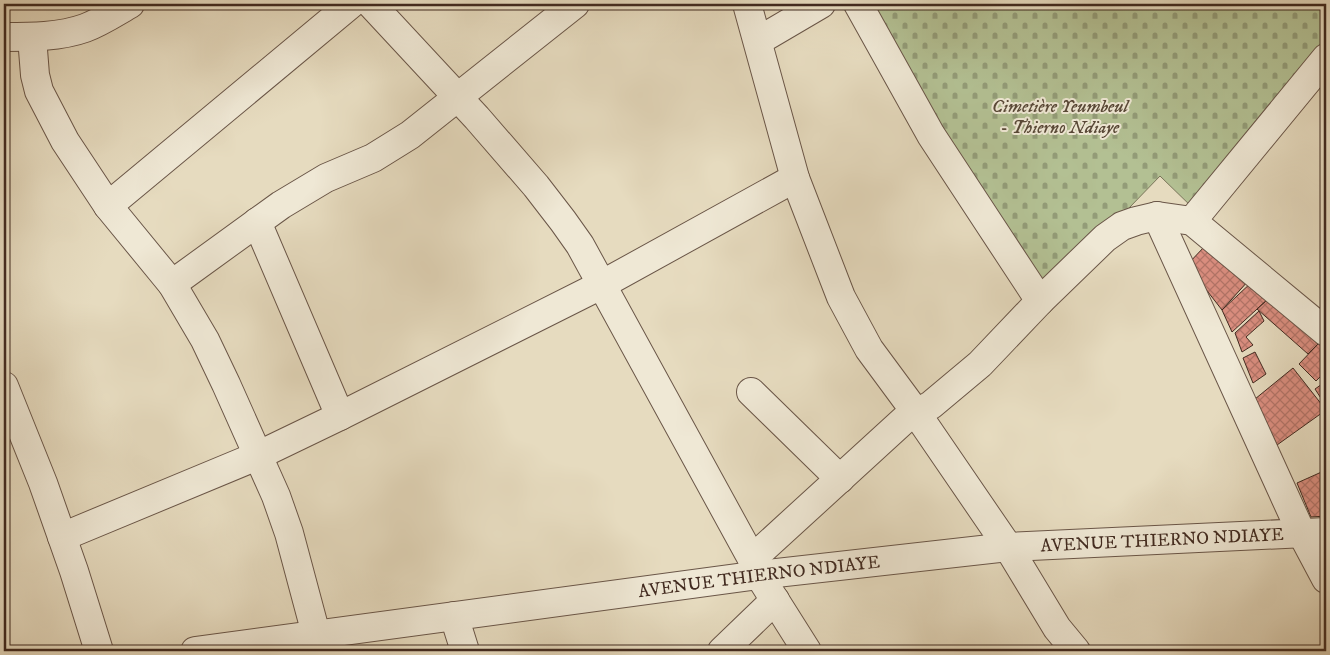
<svg xmlns="http://www.w3.org/2000/svg" width="1330" height="655" viewBox="0 0 1330 655" font-family="'IM FELL DW Pica',serif">
<style>
.cemetery{fill:url(#cemetery-stones);stroke:#7a755a}
.building{fill:url(#building-cross-hatch);stroke:#412a20}
.lines{fill:none;stroke-linecap:round;stroke-linejoin:round}
.street-casing{stroke:#6a5648;stroke-width:30}
.street{stroke:#efe8d5;stroke-width:28}
.labels{text-anchor:middle;stroke-width:4;stroke-linejoin:round;paint-order:stroke}
.park-label{font-size:18px;font-style:italic;fill:#584837;stroke:#efe8d5}
.street-label{font-size:18px;fill:#412a20;stroke:#efe8d5}
</style>
<defs>
<pattern id="cemetery-stones" width="16" height="16" patternUnits="userSpaceOnUse" patternTransform="scale(1.25)"><rect width="16" height="16" fill="#b3c093"/><path d="M2 7V4a2 2 0 0 1 4 0v3zM10 15v-3a2 2 0 0 1 4 0v3z" fill="#939c78"/></pattern>
<pattern id="building-cross-hatch" width="8" height="8" patternUnits="userSpaceOnUse" patternTransform="scale(1.25)"><rect width="8" height="8" fill="#db8e80"/><path d="M0 0l8 8M0 8l8-8" fill="none" stroke="#b37468"/></pattern>
</defs>
<rect width="100%" height="100%" fill="#e6dbbf"/>
<filter id="stains"><feTurbulence type="fractalNoise" baseFrequency=".004" numOctaves="4"/><feColorMatrix values="0 0 0 0 .2 0 0 0 0 .09 0 0 0 0 .02 0 0 0 .5 -.17"/></filter>
<radialGradient id="worn" r=".72"><stop offset=".6" stop-color="#630" stop-opacity="0"/><stop offset="1" stop-color="#630" stop-opacity=".3"/></radialGradient>
<path class="cemetery" d="M864 4H1326V41L1195 210 1160 176 1038 302Z"/>
<path class="building" d="M1205 246 1249 280 1222 310 1187 265Z
M1253 281 1268 299 1232 332 1222 310Z
M1268 299 1319 343 1308 354 1257 309Z
M1259 311 1264 321 1246 337 1253 345 1242 352 1235 333Z
M1319 343 1326 348V371L1316 381 1299 364Z
M1255 352 1266 374 1253 383 1243 358Z
M1293 368 1326 410 1277 445 1255 399Z
M1325 382 1326 384V406L1315 389Z
M1326 470V516L1311 517 1297 483Z"/>
<g class="lines">
<defs>
<g id="street">
<path d="M371 4 477 118 536 186 563 221 580 245 752 559 759 575 807 651"/>
<path d="M747 4 795 178 841 297 869 349 917 414 1008 547 1057 628 1076 651"/>
<path d="M858 4 931 135 1040 301"/>
<path d="M4 37C30 37 60 37 85 28 101 22 116 12 130 4"/>
<path d="M32 37 35 75 39 91 65 141 108 206 172 284 205 340 226 384 276 496 289 533 316 634"/>
<path d="M758 41 821 4"/>
<path d="M108 206 351 4"/>
<path d="M1157 216 1301 532 1326 579"/>
<path d="M1192 221 1326 58"/>
<path d="M257 222 340 416"/>
<path d="M172 284 281 205 326 178 373 158 410 135 575 4"/>
<path d="M4 386 43 483 74 571 99 651"/>
<path d="M751 392 840 479"/>
<path d="M62 537 257 456 340 416 601 285 795 178"/>
<path d="M752 559 904 420 931 405 980 364 1040 301 1105 238 1122 226 1136 221 1157 216 1192 221 1326 332"/>
<path d="M454 616 465 651"/>
<path id="s1" d="M195 651 759 575 1008 547 1326 532"/>
<path d="M722 651 775 600"/>
</g>
</defs>
<use href="#street" class="street-casing"/>
<use href="#street" class="street"/>
</g>
<g class="labels">
<g class="park-label">
<text x="1060" y="112">Cimetière Yeumbeul<tspan x="1060" dy="21">- Thierno Ndiaye</tspan></text>
</g>
<g class="street-label">
<text dy="6" stroke="none"><textPath href="#s1" startOffset="974">AVENUE THIERNO NDIAYE</textPath></text>
<text dy="6" stroke="none"><textPath href="#s1" startOffset="569">AVENUE THIERNO NDIAYE</textPath></text>
</g>
</g>
<rect width="1330" height="655" fill="none" stroke="#e6dbbf" stroke-width="20"/>
<rect x="5" y="5" width="1320" height="645" fill="none" stroke="#412a20" stroke-width="2.5"/>
<rect x="10" y="10" width="1310" height="635" fill="none" stroke="#412a20"/>
<rect width="100%" height="100%" filter="url(#stains)"/>
<rect width="100%" height="100%" fill="url(#worn)"/>
</svg>
